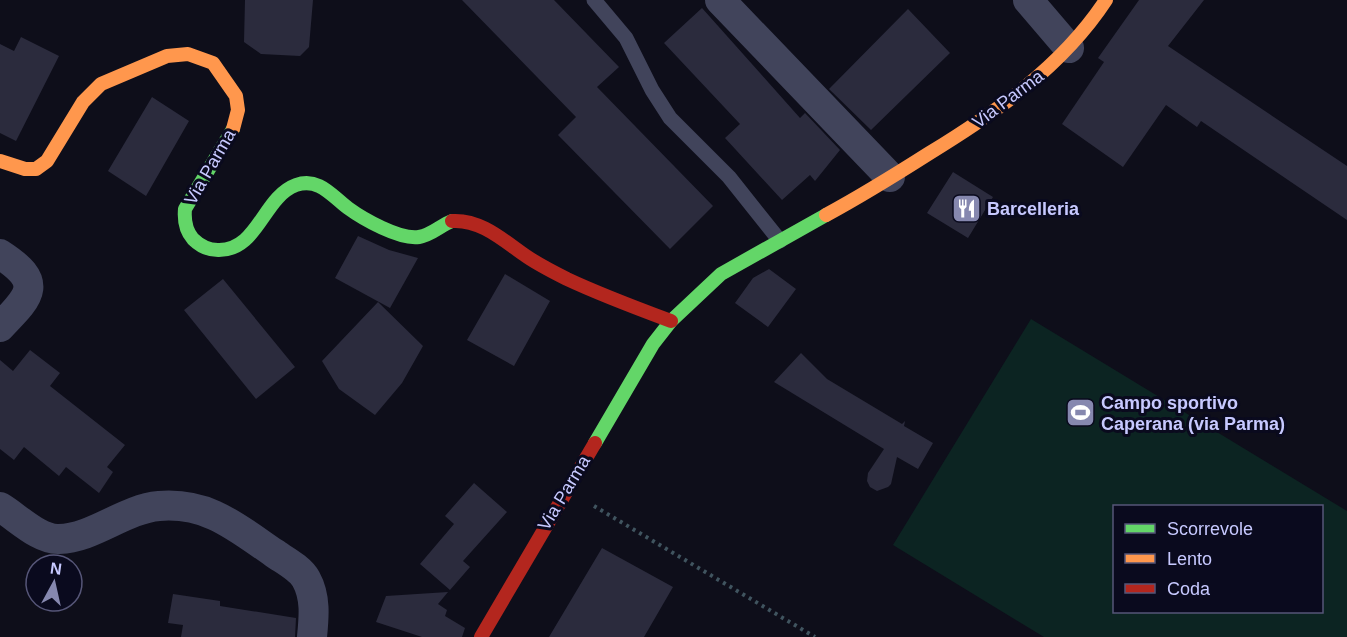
<svg xmlns="http://www.w3.org/2000/svg" width="1347" height="637" viewBox="0 0 1347 637" font-family="Helvetica,sans-serif">
<style>
.green{fill:#0c2422;fill-rule:evenodd}
.building{fill:#2b2b3d}
.lines{fill:none;stroke-linecap:round;stroke-linejoin:round}
.path{stroke:#40545f;stroke-width:4;stroke-dasharray:3 4.5;stroke-linecap:butt}
.lane{stroke:#41445b;stroke-width:15}
.street{stroke:#41445b;stroke-width:30}
.fast{stroke:#63d668;stroke-width:14}
.slow{stroke:#ff974d;stroke-width:14}
.jam{stroke:#b3261e;stroke-width:14}
.labels{text-anchor:middle;stroke-width:6;stroke-linejoin:round;paint-order:stroke}
.street-label{font-size:18px;fill:#c7c9ff;stroke:#0a0a1e}
.poi-label{font-size:18px;font-weight:bold;fill:#c7c9ff;stroke:#0a0a1e;text-anchor:start}
</style>
<rect width="100%" height="100%" fill="#0e0e1a"/>
<path class="green" d="M1031 319 1347 511V637H1044L893 545ZM1114 506H1322V612H1114Z"/>
<path class="building" d="M245 0H313L309 47 300 56 261 54 244 42Z
M462 0H554L619 67 597 87 713 206 670 249 558 135 576 117Z
M1139 0H1204L1168 46 1347 166V220L1201 121 1197 127 1166 105 1123 167 1062 124 1104 62 1098 58Z
M702 8 800 118 805 113 840 150 815 181 810 175 782 200 725 138 740 124 664 43Z
M908 9 950 53 871 130 829 89Z
M21 37 59 56 16 141 0 133V44L14 51Z
M152 97 189 121 146 196 108 171Z
M953 172 993 197 968 238 927 213Z
M358 236 389 250 418 258 390 308 335 278Z
M769 269 796 289 768 327 735 303 753 278Z
M505 274 550 301 514 366 467 340Z
M223 279 295 367 256 399 184 310Z
M378 302 423 346 402 383 375 415 339 389 322 361Z
M30 350 60 373 50 386 125 445 107 467 113 472 99 493 66 467 59 476 24 447 14 460 0 449V360L13 371Z
M801 353 827 379 902 424 905 421 904 426 933 443 918 469 897 457 891 484 888 487 877 491 870 487 867 481 868 473 884 449 774 382Z
M474 483 507 512 463 561 470 567 450 590 420 564 454 524 445 516Z
M602 548 673 587 644 637H549Z
M448 592 438 604 447 610 445 616 465 628 462 637H422L376 622 386 596Z
M173 594 220 601V606L296 618 295 637H181L183 625 168 623Z"/>
<g class="lines">
<path class="path" d="M594 506 815 637"/>
<path class="lane" d="M594 0 626 38 652 90 670 118 729 177 780 241"/>
<path class="street" d="M720 0 890 177
M1028 0 1069 48
M0 254C45 283 30 296 0 327
M0 507C17 517 39 540 59 539 94 538 124 509 159 506 208 502 236 527 274 553 284 560 300 568 306 579 316 597 314 617 312 637"/>
<path class="fast" d="M233 129 185 209C184 220 186 231 193 239 200 246 208 250 218 250 258 251 263 197 296 185 319 177 332 196 348 208 363 219 400 240 419 237 432 235 441 225 452 221
M595 443 653 344 671 321 721 274 826 215"/>
<path class="slow" d="M0 161 25 169H36L47 161 83 102 101 84 167 56 188 54 213 63 236 96 238 110 233 129
M826 215C861 196 895 175 928 154 995 113 1062 67 1106 0"/>
<path class="jam" d="M452 221C481 219 504 241 526 256 539 265 553 272 567 279 601 295 636 308 671 321
M481 637 595 443"/>
</g>
<defs>
<symbol id="restaurant-square" viewBox="-11 -11 22 22"><rect x="-9" y="-9" width="18" height="18" rx="4" fill="#8688af" stroke="#0a0a1e"/><path d="M-5-6h1v4h1v-4h1v4h1v-4h1v5L-1.5 .5V6h-2V.5L-5-1ZM5-6V6H3V1.5H1.5Q1.5-4 5-6Z" fill="#fff"/></symbol>
<symbol id="stadium-square" viewBox="-11 -11 22 22"><rect x="-9" y="-9" width="18" height="18" rx="4" fill="#8688af" stroke="#0a0a1e"/><path d="M0-5a6.5 5 0 1 0 0 10a6.5 5 0 1 0 0-10ZM-3.5-1.8h7v3.6h-7Z" fill="#fff"/></symbol>
</defs>
<g fill-rule="evenodd">
<use href="#restaurant-square" x="950" y="192" width="33" height="33"/>
<use href="#stadium-square" x="1064" y="396" width="33" height="33"/>
</g>
<g class="labels">
<g class="street-label">
<text transform="translate(1008 99) rotate(-37)" y="6">Via Parma</text>
<text transform="translate(210 167) rotate(-60)" y="6">Via Parma</text>
<text transform="translate(564 493) rotate(-59)" y="6">Via Parma</text>
</g>
<g class="poi-label">
<text x="987" y="215">Barcelleria</text>
<text x="1101" y="409">Campo sportivo<tspan x="1101" dy="21">Caperana (via Parma)</tspan></text>
</g>
</g>
<rect x="1113" y="505" width="210" height="108" fill="#0a0a1e" stroke="#565678" stroke-width="1.5"/>
<rect x="1125" y="524" width="30" height="9" fill="#63d668" stroke="#565678" stroke-width="1.5"/>
<text x="1167" y="535" font-size="18" fill="#c7c9ff">Scorrevole</text>
<rect x="1125" y="554" width="30" height="9" fill="#ff974d" stroke="#565678" stroke-width="1.5"/>
<text x="1167" y="565" font-size="18" fill="#c7c9ff">Lento</text>
<rect x="1125" y="584" width="30" height="9" fill="#b3261e" stroke="#565678" stroke-width="1.5"/>
<text x="1167" y="595" font-size="18" fill="#c7c9ff">Coda</text>
<g transform="translate(54 583) rotate(8)"><circle r="28" fill="#0a0a1e" stroke="#565678" stroke-width="1.5"/>
<path d="M0-4.5L10 22L0 15L-10 22Z" fill="#8688af"/>
<text y="-9" font-size="16" font-weight="bold" text-anchor="middle" fill="#c7c9ff">N</text>
</g>
</svg>
